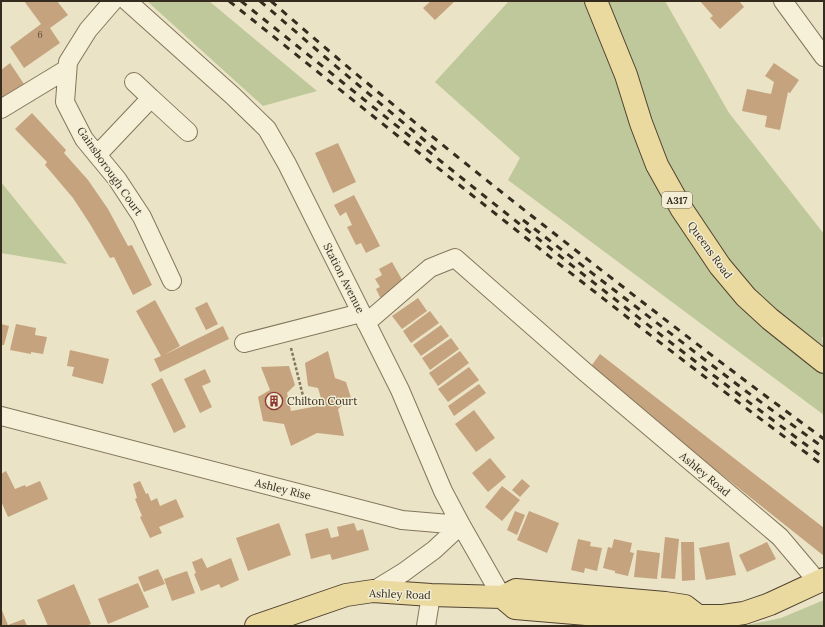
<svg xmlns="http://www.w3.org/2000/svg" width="825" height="627" viewBox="0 0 825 627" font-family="Lora,serif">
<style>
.green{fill:#bec89a}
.building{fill:#c5a37e}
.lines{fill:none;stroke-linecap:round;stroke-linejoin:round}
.minor-casing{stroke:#84755d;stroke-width:20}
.major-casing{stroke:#524331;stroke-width:24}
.path{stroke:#84755d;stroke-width:2.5;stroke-dasharray:3 2;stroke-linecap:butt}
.minor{stroke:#f6f0d8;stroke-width:18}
.major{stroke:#eadaa0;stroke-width:22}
.rail{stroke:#352c1f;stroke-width:3;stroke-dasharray:7 7;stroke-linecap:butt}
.labels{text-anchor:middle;stroke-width:3;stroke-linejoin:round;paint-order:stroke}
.number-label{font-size:9px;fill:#594a37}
.shield{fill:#f2edd4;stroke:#6e6655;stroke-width:1}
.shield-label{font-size:10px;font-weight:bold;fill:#352c1f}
.street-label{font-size:11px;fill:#352c1f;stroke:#f2edd4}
.poi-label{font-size:11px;fill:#352c1f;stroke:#f2edd4;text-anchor:start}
</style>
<rect width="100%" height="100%" fill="#eae3c5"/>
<path class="green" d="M147 1H209L317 91 263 106Z
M509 1H665L729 113 824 234V337H822L824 352V415L508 180 520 158 435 82Z
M1 182 67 264 1 253Z
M824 600V626H742L781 618Z"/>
<path class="building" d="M24 1H57L68 15 50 28 60 43 24 68 10 47 41 24Z
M431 1H455L435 20 423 8Z
M700 1H739L744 7 720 29 710 18 713 16Z
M10 63 24 84 1 99V70Z
M774 63 799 80 790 93 788 92 780 130 765 127 767 116 742 111 747 89 771 94 774 82 765 76Z
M32 113 66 150 64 153 88 180 108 209 128 246 132 245 152 285 133 295 114 257 110 258 90 224 73 198 45 165 47 162 15 129Z
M338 143 356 182 333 193 315 153Z
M354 195 380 246 366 253 361 243 356 245 347 227 352 225 346 212 340 216 334 205Z
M392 262 405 285 382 301 376 289 380 287 375 279 382 275 379 269Z
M418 298 427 311 402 329 392 316Z
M155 300 180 346 164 355 223 326 229 339 160 372 154 359 161 356 136 311Z
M207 302 218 324 206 330 195 308Z
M430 311 439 323 411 343 403 331Z
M1 324 9 326 4 345H1Z
M16 324 36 328 35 335 47 337 43 354 31 352V354L10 350Z
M441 325 449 336 421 356 413 345Z
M451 338 459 349 430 370 422 358Z
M70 350 109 359 103 384 72 376 74 367 67 366Z
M328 351 335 378 346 382 351 398 338 409 344 436 317 433 291 446 284 424 263 421 258 397 270 390 261 367 289 366 295 385 287 393 291 411 323 405 318 388 308 386 305 363Z
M460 351 469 363 438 386 429 373Z
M600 354 824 528V556L589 369Z
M469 367 479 380 448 402 438 389Z
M205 369 211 382 202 386 212 407 200 413 184 379Z
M162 378 186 427 174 433 151 384Z
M479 384 486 393 454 416 448 406Z
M474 410 495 438 476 452 455 424Z
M490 458 506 477 488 492 472 473Z
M6 471 15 489 25 485 26 487 40 481 48 499 8 517 1 501V474Z
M522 479 530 486 520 497 512 490Z
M140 481 146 494 148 493 151 501 157 498 160 506 176 499 184 517 159 527 162 533 150 538 140 517 142 516 135 499 137 498 133 484Z
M502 486 520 500 502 521 485 507Z
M515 511 525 515 517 535 507 530Z
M529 511 559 523 547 553 517 540Z
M279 523 291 555 248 571 236 538Z
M354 523 357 531 363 529 369 550 332 560 330 554 311 559 305 534 328 528 331 538 339 536 337 527Z
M665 537 679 539 675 579 661 578Z
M578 539 591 542 590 546 602 548 597 571 585 568 584 573 571 570Z
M614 539 632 543 630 552 634 553 628 576 615 573V571L603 568 608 547 612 548Z
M681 542H694L695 580 682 581Z
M729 542 736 575 706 580 699 548Z
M767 542 776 559 747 572 739 555Z
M637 550 660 553 657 579 634 577Z
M202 558 207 568 231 558 239 580 221 588 219 584 201 591 194 574 196 573 192 562Z
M158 569 165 584 144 592 138 577Z
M187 571 195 593 172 601 164 579Z
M138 583 149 607 108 624 98 599Z
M74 584 91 624 86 626H48L37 600Z
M1 608 8 625 24 619 27 626H1Z"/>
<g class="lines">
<defs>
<path id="minor" d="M113 1 88 30 68 62 65 102 84 139 117 179 142 217 172 281
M127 1 233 96 267 129 287 164 400 390 443 491 461 525 502 597
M783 1 824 57
M134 82 151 98
M1 109 67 69
M97 155 151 98 188 132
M366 323 430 268 455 258 585 372 780 537 818 582
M244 343 361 313
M1 416 402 520 461 525
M373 591 404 572 434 550 461 525
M426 626 431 595"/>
<path id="major" d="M596 1 626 75 641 123 657 165 681 208 720 266 746 297 770 319 824 362
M502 597 515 608 681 622 698 616H723L744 613 770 604 824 579
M256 626 346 595 373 591 431 595 502 597 516 590 665 603 685 606 698 616"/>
</defs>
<use href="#minor" class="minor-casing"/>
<use href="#major" class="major-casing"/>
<path class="path" d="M291 348 303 396"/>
<use href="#minor" class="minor"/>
<use href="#major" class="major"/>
<path class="rail" d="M229 1C426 158 621 317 824 466
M241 1C434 155 625 312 824 458
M260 1 325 57 436 150
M271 1C383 99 500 192 618 283 686 336 754 388 824 439
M523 220 743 389 824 448"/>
</g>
<defs>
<symbol id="building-ring" viewBox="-11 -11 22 22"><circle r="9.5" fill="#f2edd4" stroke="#8e3a32" stroke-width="1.5"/><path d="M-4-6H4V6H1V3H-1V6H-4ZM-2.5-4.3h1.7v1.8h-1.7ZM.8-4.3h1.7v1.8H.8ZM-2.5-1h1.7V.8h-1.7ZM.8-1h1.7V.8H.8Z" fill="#8e3a32"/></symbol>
</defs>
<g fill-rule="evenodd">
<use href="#building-ring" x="264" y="391" width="20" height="20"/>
</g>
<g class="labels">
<g class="number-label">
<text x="40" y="38">6</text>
</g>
<rect class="shield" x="662" y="192" width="30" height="16" rx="3"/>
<g class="shield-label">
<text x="677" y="204">A317</text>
</g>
<g class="street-label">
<text transform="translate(110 171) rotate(55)" y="4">Gainsborough Court</text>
<text transform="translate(710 250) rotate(54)" y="4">Queens Road</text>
<text transform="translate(344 278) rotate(63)" y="4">Station Avenue</text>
<text transform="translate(705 474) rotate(40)" y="4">Ashley Road</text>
<text transform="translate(283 489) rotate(14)" y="4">Ashley Rise</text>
<text transform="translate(400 594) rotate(2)" y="4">Ashley Road</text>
</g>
<g class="poi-label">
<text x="287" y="405">Chilton Court</text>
</g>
</g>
<rect width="825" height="627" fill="none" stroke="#352c1f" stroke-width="4"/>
</svg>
